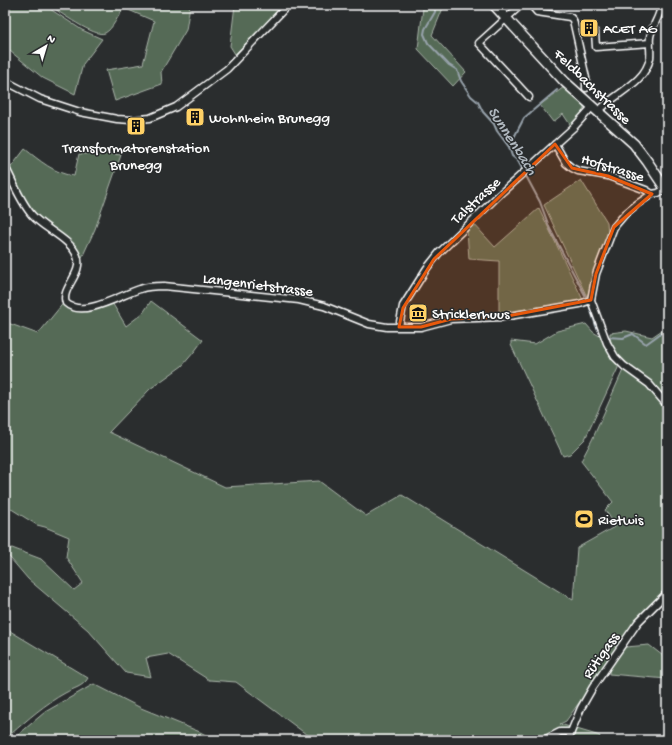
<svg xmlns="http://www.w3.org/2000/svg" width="672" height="745" viewBox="0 0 672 745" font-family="'Gochi Hand',sans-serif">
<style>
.green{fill:#556a56;stroke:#aab4aa}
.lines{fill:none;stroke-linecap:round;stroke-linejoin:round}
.stream{stroke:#98a3ac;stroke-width:2}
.minor-casing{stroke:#fff;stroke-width:9}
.secondary-casing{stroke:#fff;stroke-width:12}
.minor{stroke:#2a2d2e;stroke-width:6}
.secondary{stroke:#2a2d2e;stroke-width:9}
.marked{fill:#e8590c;fill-opacity:0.2;stroke:#e8590c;stroke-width:3;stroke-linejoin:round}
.labels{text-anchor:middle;stroke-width:3;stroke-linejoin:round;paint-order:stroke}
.poi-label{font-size:15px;fill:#fff;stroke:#2a2d2e;text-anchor:start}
.street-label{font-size:15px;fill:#fff;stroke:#2a2d2e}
.water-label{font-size:16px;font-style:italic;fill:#b2bac1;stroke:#2a2d2e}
</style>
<rect width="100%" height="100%" fill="#2a2d2e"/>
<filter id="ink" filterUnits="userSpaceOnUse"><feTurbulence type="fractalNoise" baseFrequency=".025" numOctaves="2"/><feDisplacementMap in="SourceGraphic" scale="8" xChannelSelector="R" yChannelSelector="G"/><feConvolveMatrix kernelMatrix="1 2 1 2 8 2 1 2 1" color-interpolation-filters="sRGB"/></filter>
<g filter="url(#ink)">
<path class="green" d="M8 5H44L82 30 102 39 83 64 75 94 43 78 5 47V16L10 10Z
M49 5H190L186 30 161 72 162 84 115 101 106 70 143 64 154 21 124 8C118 15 113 29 105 33 95 38 58 11 49 5Z
M235 5H284L235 54 230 46Z
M419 5H440L443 8 432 35 466 72 453 86 418 49 423 8Z
M564 87 584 105V111L571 126 563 114 553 122 540 105Z
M25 149C39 160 55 174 74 176L79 154H87L88 151 121 155 95 229 79 264 76 253 36 219 8 171Z
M581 180 607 222 608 234 587 297 544 205Z
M539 208 583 300 580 301 499 313V261L469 259 467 230 473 223 495 247Z
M65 301 74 307 111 301 126 326 143 313 151 301 203 340 194 352 182 366 150 389 109 432 225 487 319 481 366 516 402 495 573 600 577 548 616 526 605 510 613 502 581 461 592 440 623 370H626L652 390 667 408V591L626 635V647L649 645 667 659V679L609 674 610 659 566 721 560 724 600 736 598 740H314L236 682 209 680 168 654 146 658 151 677 126 673 88 630 28 579 5 552 12 548 41 559 74 590 83 583 66 557 69 537 45 527 37 525 5 505V322L38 334Z
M586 324 593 332 603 338 618 364V368L585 439 570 454 563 456 511 345V341L535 344 557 331Z
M665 328H667V402C649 386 608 359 610 333L626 331 652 337Z
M5 628 88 678C83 687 74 688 65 693 45 704 28 719 11 734L5 735Z
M94 684 141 708 200 732 216 740H12L45 712Z"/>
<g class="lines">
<path class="stream" d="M432 5 435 7V12L425 29 424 34 428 43 449 65 457 70 461 81 471 96 478 102 483 112 494 124 497 131 509 147 512 156 518 161 540 202 550 229 587 299
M509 147 524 118 557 90
M589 305 596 326 601 335
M607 337 623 338 633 334 646 344 664 331 667 332"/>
<defs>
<path id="minor" d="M521 5 479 43 529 97
M531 5 537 12 570 17 573 20 586 78V88
M595 32 596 47 650 43
M5 81 40 99 80 112 117 119 131 120 150 118 176 107 227 69 288 5
M598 112C614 93 645 84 650 58 651 51 649 44 650 37 652 25 660 18 661 5
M555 144 566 163 572 168 578 171 608 176 646 190 652 194
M5 166C13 182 20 201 32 215 44 229 71 239 77 256 84 273 60 289 66 303 83 319 122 294 140 289 148 286 156 286 164 286L299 300 324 306 369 324 387 327H421L451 319 503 317 580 304 591 300
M666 189 658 193 652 194 637 204 625 214 614 227 596 274 591 300 607 343 615 357 624 366 649 384 667 405
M399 327 403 306 427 268 439 253 500 194 574 127 592 107
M544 740 560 732H571
M569 740 571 732 581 708 593 687 638 622 667 593"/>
<path id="secondary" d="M494 5 565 82 634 144 647 161 667 191"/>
</defs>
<use href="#minor" class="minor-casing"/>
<use href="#secondary" class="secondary-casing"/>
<use href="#minor" class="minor"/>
<use href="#secondary" class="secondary"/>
</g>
</g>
<path class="marked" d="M555 144 572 168 608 176 652 194 614 227 596 274 591 300 503 317 451 319 421 327H399L403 308 434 259Z"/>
<defs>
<symbol id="building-square" viewBox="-11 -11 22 22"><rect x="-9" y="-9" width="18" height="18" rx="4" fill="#ffd166" stroke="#2a2d2e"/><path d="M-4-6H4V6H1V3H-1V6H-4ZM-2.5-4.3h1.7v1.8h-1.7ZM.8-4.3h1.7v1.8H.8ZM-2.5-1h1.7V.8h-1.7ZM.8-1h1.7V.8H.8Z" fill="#111"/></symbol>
<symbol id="museum-square" viewBox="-11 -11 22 22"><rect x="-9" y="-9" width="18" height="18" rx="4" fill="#ffd166" stroke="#2a2d2e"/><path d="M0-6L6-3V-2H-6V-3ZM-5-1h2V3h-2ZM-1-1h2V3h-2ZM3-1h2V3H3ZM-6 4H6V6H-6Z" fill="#111"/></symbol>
<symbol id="stadium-square" viewBox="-11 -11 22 22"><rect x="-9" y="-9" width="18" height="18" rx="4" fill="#ffd166" stroke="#2a2d2e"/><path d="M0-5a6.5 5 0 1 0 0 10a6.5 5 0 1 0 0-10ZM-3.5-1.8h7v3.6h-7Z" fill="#111"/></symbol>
</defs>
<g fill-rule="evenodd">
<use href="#building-square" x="578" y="17" width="22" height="22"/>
<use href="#building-square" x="184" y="106" width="22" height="22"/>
<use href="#building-square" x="125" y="115" width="22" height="22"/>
<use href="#museum-square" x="407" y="302" width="22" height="22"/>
<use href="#stadium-square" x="573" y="508" width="22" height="22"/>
</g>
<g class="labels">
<g class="poi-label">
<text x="603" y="33">ACET AG</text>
<text x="209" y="122">Wohnheim Brunegg</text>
<text x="136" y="152" text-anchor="middle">Transformatorenstation<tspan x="136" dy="17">Brunegg</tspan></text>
<text x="432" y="318">Stricklerhuus</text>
<text x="598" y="524">Rietwis</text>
</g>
<g class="street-label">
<text transform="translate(593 86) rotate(44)" y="5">Feldbachstrasse</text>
<text transform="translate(613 167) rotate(17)" y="5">Hofstrasse</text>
<text transform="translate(475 200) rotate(-43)" y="5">Talstrasse</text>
<text transform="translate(258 284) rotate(7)" y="5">Langenrietstrasse</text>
<text transform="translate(600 655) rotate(-55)" y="5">Rütigass</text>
</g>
<g class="water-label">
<text transform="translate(514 140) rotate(57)" y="6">Sunnenbach</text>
</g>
</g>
<rect width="672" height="745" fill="none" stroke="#2a2d2e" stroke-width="20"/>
<rect x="10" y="10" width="652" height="725" fill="none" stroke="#fff" stroke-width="1.5" filter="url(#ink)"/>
<g transform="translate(46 46) rotate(38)" stroke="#2a2d2e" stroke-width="3" paint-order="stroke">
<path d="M0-3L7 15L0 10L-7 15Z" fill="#ffffff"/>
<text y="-6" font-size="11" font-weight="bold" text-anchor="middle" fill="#ffffff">N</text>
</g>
</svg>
